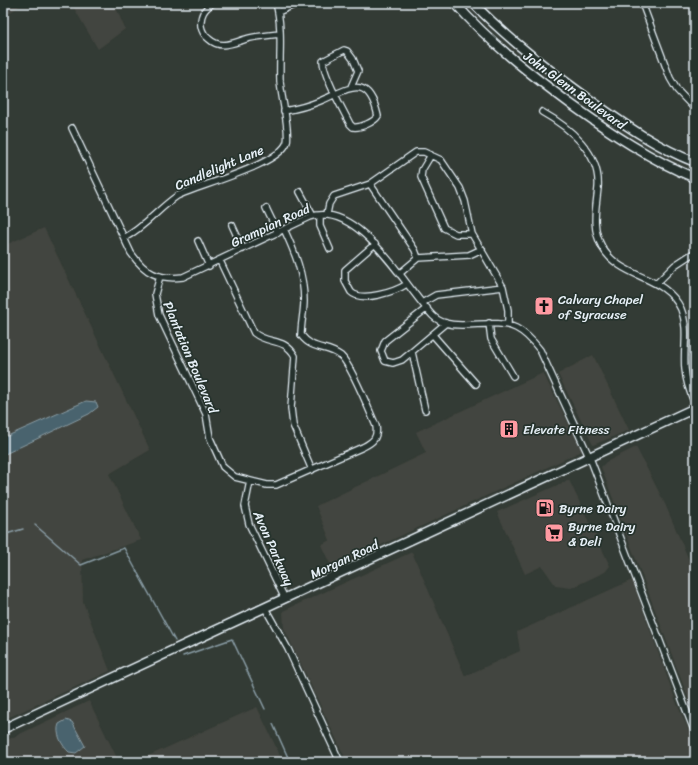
<svg xmlns="http://www.w3.org/2000/svg" width="698" height="765" viewBox="0 0 698 765" font-family="Sriracha,sans-serif">
<style>
.built{fill:#43453f}
.water{fill:#49646e;stroke:#899ca5}
.lines{fill:none;stroke-linecap:round;stroke-linejoin:round}
.stream{stroke:#899ca5;stroke-width:1.5}
.street-casing{stroke:#e8f1f8;stroke-width:8}
.secondary-casing{stroke:#e8f1f8;stroke-width:11}
.street{stroke:#26332d;stroke-width:5.5}
.secondary{stroke:#26332d;stroke-width:8}
.labels{text-anchor:middle;stroke-width:3.5;stroke-linejoin:round;paint-order:stroke}
.street-label{font-size:13px;fill:#e8f1f8;stroke:#26332d}
.poi-label{font-size:13px;fill:#e8f1f8;stroke:#26332d;text-anchor:start}
</style>
<rect width="100%" height="100%" fill="#333b35"/>
<filter id="ink" filterUnits="userSpaceOnUse"><feTurbulence type="fractalNoise" baseFrequency=".025" numOctaves="2"/><feDisplacementMap in="SourceGraphic" scale="8" xChannelSelector="R" yChannelSelector="G"/><feConvolveMatrix kernelMatrix="1 2 1 2 8 2 1 2 1" color-interpolation-filters="sRGB"/></filter>
<g filter="url(#ink)">
<path class="built" d="M3 3H23L3 18Z
M71 3H114L125 29 98 49Z
M44 228 150 450 109 474 141 540 82 560 83 602 110 671 3 720V246Z
M593 355 629 430 593 445 558 374Z
M543 373 582 451 332 568 321 545 330 540 316 506 426 453 416 432Z
M636 447 665 504 695 574V716L601 467 606 462Z
M569 480 610 566 605 572 571 588 556 586 542 566 525 574 497 512Z
M412 552 465 676 520 651 517 632 632 580 677 704 695 744V762H347L284 628 283 611Z
M89 701 119 762H3V742Z
M257 707 283 762H135Z"/>
<path class="water" d="M86 401 96 402 98 407 89 414 3 455V438Z
M66 720 72 722 85 746 76 753 69 752C62 746 55 733 59 724Z"/>
<g class="lines">
<path class="stream" d="M35 525 81 565 124 548 175 641
M3 535 23 529
M183 656 232 639 265 709
M273 724 290 762"/>
<defs>
<path id="street" d="M213 3C204 9 200 15 201 26 202 32 205 36 209 39 222 51 236 41 250 38 259 36 270 35 280 34
M642 3 670 78 677 90 695 109
M278 12 298 3
M284 111C296 109 308 106 320 101 349 89 368 72 378 116 374 122 361 128 353 127L350 124C343 110 323 75 323 61L344 50 347 51 353 59 358 71 351 87
M542 112C569 127 601 153 598 188 596 209 591 227 602 247 621 280 665 274 681 309 689 329 683 349 685 369 686 381 690 393 695 404
M72 128 131 253C145 273 158 280 183 277L310 217C359 200 405 287 433 316 452 335 492 316 516 328 526 333 533 341 540 350L592 463 695 733
M431 155 422 170 421 177 444 228 456 234H472
M370 184 415 250 418 258
M300 192 313 216
M266 208 278 233
M327 214 329 204 334 196 370 184 416 152H424L441 160 460 188 465 201 472 234 503 287 508 310V325
M320 215V226L330 249
M232 225 243 249
M124 238C145 227 158 209 177 196 199 185 280 165 287 142 290 129 281 97 280 81 279 55 283 29 276 3
M198 241 209 266
M375 244 345 270V281L351 292C362 303 396 291 407 284
M220 261 254 333C269 345 284 337 295 356L291 408 293 425 312 470
M399 274 418 258 469 255 482 249
M160 276 155 294 159 315 206 414 210 438 223 467 235 477 267 485H276L363 447C373 442 378 438 376 426 370 412 351 365 341 356 327 345 313 351 301 335 301 323 304 312 304 301 304 274 295 253 284 229
M657 283 675 265 695 252
M422 303 436 295 503 287
M427 308 385 341 381 351 385 361 393 363 402 360 446 323
M489 323 491 339 513 376
M433 335 476 384
M412 352 425 410
M250 481 245 506 249 524 285 599
M265 608 288 649 340 762"/>
<path id="secondary" d="M455 3C489 42 530 74 572 105 611 133 651 160 695 178
M473 3C510 41 550 71 593 102 625 125 658 148 695 162
M3 729 695 408"/>
</defs>
<use href="#street" class="street-casing"/>
<use href="#secondary" class="secondary-casing"/>
<use href="#street" class="street"/>
<use href="#secondary" class="secondary"/>
</g>
</g>
<defs>
<symbol id="church-square" viewBox="-11 -11 22 22"><rect x="-9" y="-9" width="18" height="18" rx="4" fill="#ff9aa2" stroke="#26332d"/><path d="M-1.2-6h2.4v3.5h3.3v2.4h-3.3V6h-2.4V-.1h-3.3v-2.4h3.3Z" fill="#111"/></symbol>
<symbol id="building-square" viewBox="-11 -11 22 22"><rect x="-9" y="-9" width="18" height="18" rx="4" fill="#ff9aa2" stroke="#26332d"/><path d="M-4-6H4V6H1V3H-1V6H-4ZM-2.5-4.3h1.7v1.8h-1.7ZM.8-4.3h1.7v1.8H.8ZM-2.5-1h1.7V.8h-1.7ZM.8-1h1.7V.8H.8Z" fill="#111"/></symbol>
<symbol id="fuel-square" viewBox="-11 -11 22 22"><rect x="-9" y="-9" width="18" height="18" rx="4" fill="#ff9aa2" stroke="#26332d"/><path d="M-5.5-6h7V0h2V4h1.3V-2.5L3-4.5l.8-.8L6-3V5H2.5V1h-1V6h-7ZM-4.2-4.7v3.2H.2V-4.7Z" fill="#111"/></symbol>
<symbol id="supermarket-square" viewBox="-11 -11 22 22"><rect x="-9" y="-9" width="18" height="18" rx="4" fill="#ff9aa2" stroke="#26332d"/><path d="M-6-5.5h2.5l.6 2H6L4.5 2H-2.5L-4.4-4H-6ZM-1.5 3.2a1.3 1.3 0 1 0 .1 0ZM3 3.2a1.3 1.3 0 1 0 .1 0Z" fill="#111"/></symbol>
</defs>
<g fill-rule="evenodd">
<use href="#church-square" x="533" y="295" width="22" height="22"/>
<use href="#building-square" x="498" y="418" width="22" height="22"/>
<use href="#fuel-square" x="534" y="497" width="22" height="22"/>
<use href="#supermarket-square" x="543" y="522" width="22" height="22"/>
</g>
<g class="labels">
<g class="street-label">
<text transform="translate(575 90) rotate(36)" y="5">John Glenn Boulevard</text>
<text transform="translate(219 167) rotate(-23)" y="5">Candlelight Lane</text>
<text transform="translate(270 225) rotate(-25)" y="5">Grampian Road</text>
<text transform="translate(191 357) rotate(67)" y="5">Plantation Boulevard</text>
<text transform="translate(274 548) rotate(66)" y="5">Avon Parkway</text>
<text transform="translate(344 559) rotate(-25)" y="5">Morgan Road</text>
</g>
<g class="poi-label">
<text x="558" y="304">Calvary Chapel<tspan x="558" dy="15">of Syracuse</tspan></text>
<text x="523" y="434">Elevate Fitness</text>
<text x="559" y="513">Byrne Dairy</text>
<text x="568" y="531">Byrne Dairy<tspan x="568" dy="15">&amp; Deli</tspan></text>
</g>
</g>
<rect width="698" height="765" fill="none" stroke="#26332d" stroke-width="16"/>
<rect x="8" y="8" width="682" height="749" fill="none" stroke="#e8f1f8" stroke-width="1.5" filter="url(#ink)"/>
</svg>
